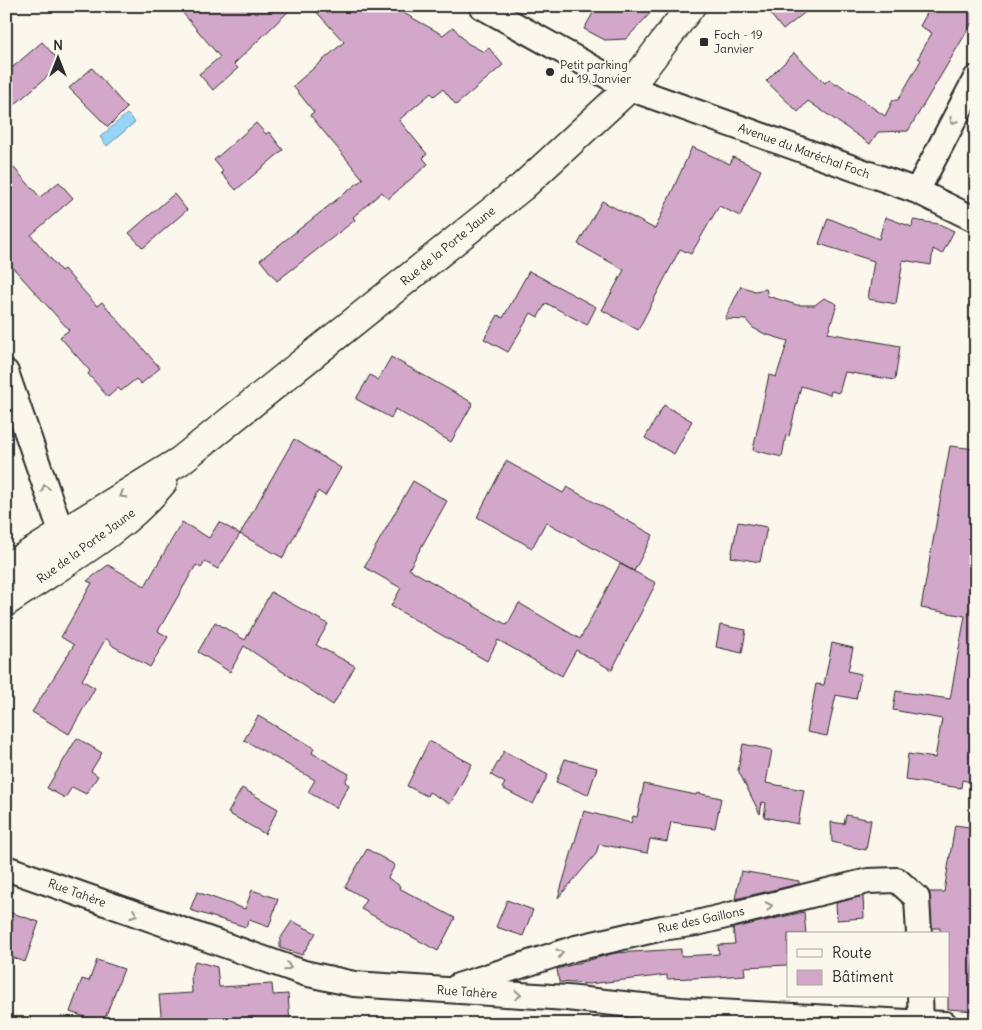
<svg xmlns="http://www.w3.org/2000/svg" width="982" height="1030" viewBox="0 0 982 1030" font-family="Delius,sans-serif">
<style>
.water{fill:#95d5f7;stroke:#6b91a5}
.building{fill:#d3a7ca;stroke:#2b2b2b}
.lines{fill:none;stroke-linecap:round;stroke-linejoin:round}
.street-casing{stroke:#2b2b2b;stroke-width:28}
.secondary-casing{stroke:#2b2b2b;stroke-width:31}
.street{stroke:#fbf7ec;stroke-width:24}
.secondary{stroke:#fbf7ec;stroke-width:28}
.oneway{stroke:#93918c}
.poi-dot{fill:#2b2b2b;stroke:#fbf7ec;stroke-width:2}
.labels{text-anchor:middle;stroke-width:4;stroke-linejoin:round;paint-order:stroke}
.poi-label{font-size:12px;fill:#2b2b2b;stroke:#fbf7ec;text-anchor:start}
.street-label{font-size:12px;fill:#2b2b2b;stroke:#fbf7ec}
</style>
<rect width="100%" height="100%" fill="#fbf7ec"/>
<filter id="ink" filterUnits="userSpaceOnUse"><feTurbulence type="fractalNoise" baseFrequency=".02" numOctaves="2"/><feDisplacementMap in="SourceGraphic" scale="10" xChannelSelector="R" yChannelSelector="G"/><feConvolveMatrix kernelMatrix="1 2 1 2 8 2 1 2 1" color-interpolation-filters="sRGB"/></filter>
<g filter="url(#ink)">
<path class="water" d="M127 114 135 122 107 146 100 137Z"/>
<path class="building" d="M177 6H294L234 64 238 68 213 90 199 74 220 57Z
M311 6H391L443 35 453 27 467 43 484 52 489 48 503 65 456 105 443 89 434 96 431 93 399 120 427 154 423 158 428 164 388 199 382 192 353 217 355 220 277 281 260 260 363 179 310 115 314 112 293 86 344 42Z
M597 6H657L626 39 605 40 584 29Z
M764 6H813L783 30Z
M931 6H976V16L908 131 878 132 870 144 808 101 798 112 766 81 794 53 825 83 829 79 836 85 837 83 885 116 893 100H898L921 60 918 58 932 33 920 26Z
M42 42 62 64 6 112V73Z
M92 68 127 108 108 127 69 88Z
M256 123 266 134 269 132 283 150 236 190 221 173 223 171 214 160Z
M692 147 730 164 733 157 761 170 740 216 719 206 691 254 680 249 638 330 602 310 624 270 578 244 602 201 655 229Z
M6 159 40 197 59 182 73 198 31 235 61 271 64 269 97 306 102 302 160 368 141 384 136 379 121 391 118 388 108 397 88 374 90 371 60 337 69 330 6 260Z
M174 194 187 210 143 248 129 233Z
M885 217 912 227 913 220 939 224 954 231 942 254 933 249 931 265 903 260 896 304 868 299 874 261 819 244 828 218 879 239Z
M529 271 596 307 587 325 546 303 538 317 531 313 508 352 484 339 498 315 503 318Z
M741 286 755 291 766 289 768 296 797 305H815L824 298 837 304 828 333 900 346 895 380 845 372 839 393 831 391 830 395 801 386 789 436 786 435 782 457 753 450 769 375 776 377 788 341 765 334 753 328 746 320 725 319Z
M391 357 473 403 451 442 395 409 391 418 356 399 370 375 378 380Z
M664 405 692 421 674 454 645 438Z
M294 439 341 468 325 496 318 491 283 558 240 534Z
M950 446 976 449V783L962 780 961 788 905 780 908 754 935 758 942 719 893 710 896 691 950 699 965 616 921 608Z
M506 461 563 493 567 487 653 535 634 571 546 522 532 548 477 517Z
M413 481 447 501 409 569 507 625 519 603 580 639 620 564 656 583 612 670 576 650 562 676 498 640 487 661 391 606 401 588 364 567Z
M182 522 209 538 219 522 240 534 218 569 205 562 201 568 196 565 158 631 168 637 150 667 113 646 106 638 82 680 95 688 69 734 32 712 74 645 61 637 92 583 87 581 108 565 145 586Z
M738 522 767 527 760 562 731 557Z
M271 592 328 624 316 645 355 666 333 705 244 646 230 672 198 652 215 622 245 640Z
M720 625 746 630 742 653 716 647Z
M832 643 853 648 848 671 861 674 856 699 836 695 827 736 807 732 816 684 824 685Z
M258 716 314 748 312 753 349 774 345 782 349 785 336 808 308 792 315 780 244 740Z
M77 738 102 753 91 771 98 776 86 794 72 787 65 798 47 788Z
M429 741 472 764 450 804 429 792 427 796 407 786Z
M743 744 772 750 766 783 804 790 798 824 764 817 766 803 762 802 760 814 738 770Z
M504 751 548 775 533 804 502 788 505 783 491 775Z
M565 759 597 768 588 795 556 782Z
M644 784 696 795 697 793 721 798 715 828 671 822 667 842 650 839 647 853 599 844 596 854 558 898 584 811 631 823 633 816 637 817Z
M242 788 278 809 265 834 228 813Z
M846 815 871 820 866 850 832 842 831 822 844 824Z
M955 825 976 828V941L971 981 976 982V1011L948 1009V934H940V928H932L929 892H944Z
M367 849 395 865 388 878 400 886 399 888 455 918 438 951 361 909 366 899 345 887Z
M741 871 799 881V884L735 899Z
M252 890 278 899 269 927 249 920 246 927 190 910 197 892 245 909Z
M863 896 864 918 837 920 836 903Z
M507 900 533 910 523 936 496 927Z
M6 911 39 922 25 962 6 955Z
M804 912 806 934H788V965L744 967 745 975 717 977 667 979V975L589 984 559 982 557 969 615 953 681 949V956L719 954 718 945 735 944 733 928Z
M292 921 316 933 302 955 280 948V939Z
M97 960 124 969 103 1023 70 1012 82 979 89 981Z
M195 961 217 967 219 987 272 984 273 995 288 994 290 1024H162L159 995 192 993 191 974Z"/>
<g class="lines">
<defs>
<path id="street" d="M481 6 629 88 917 191 976 220
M917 191 976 78
M6 372 62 534
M6 868 304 973 354 984 567 998 680 1010 945 1024
M458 986 576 948 662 928 697 923 868 881 897 880 917 898 919 934
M920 996 921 1022"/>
<path id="secondary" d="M6 568 180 461 522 187 629 88 691 6
M6 602C59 565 122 533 163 482"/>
</defs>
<use href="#street" class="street-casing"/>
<use href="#secondary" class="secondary-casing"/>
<use href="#street" class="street"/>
<use href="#secondary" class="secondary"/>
</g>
<defs><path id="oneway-chevron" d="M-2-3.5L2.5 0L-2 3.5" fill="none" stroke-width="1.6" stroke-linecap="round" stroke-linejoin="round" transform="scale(1.25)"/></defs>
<g class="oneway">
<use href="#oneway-chevron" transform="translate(953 121) rotate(118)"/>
<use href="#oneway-chevron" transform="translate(45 488) rotate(-108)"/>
<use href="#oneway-chevron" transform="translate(123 495) rotate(149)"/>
<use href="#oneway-chevron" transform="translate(769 906) rotate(-12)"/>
<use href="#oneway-chevron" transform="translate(134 914) rotate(20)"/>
<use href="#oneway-chevron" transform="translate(560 953) rotate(-17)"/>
<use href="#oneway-chevron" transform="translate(288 967) rotate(19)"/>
<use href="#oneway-chevron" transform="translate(518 995) rotate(3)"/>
</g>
</g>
<g class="poi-dot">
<rect x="699" y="37" width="10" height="10" rx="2.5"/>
<circle cx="550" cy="72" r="5"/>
</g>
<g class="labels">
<g class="poi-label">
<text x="714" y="39">Foch - 19<tspan x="714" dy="14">Janvier</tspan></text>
<text x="560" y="69">Petit parking<tspan x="560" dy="14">du 19 Janvier</tspan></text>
</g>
<g class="street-label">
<text transform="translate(804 151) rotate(20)" y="4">Avenue du Maréchal Foch</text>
<text transform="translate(448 246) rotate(-39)" y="4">Rue de la Porte Jaune</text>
<text transform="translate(86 546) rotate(-36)" y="4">Rue de la Porte Jaune</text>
<text transform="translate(77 893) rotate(20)" y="4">Rue Tahère</text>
<text transform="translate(701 920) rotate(-12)" y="4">Rue des Gaillons</text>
<text transform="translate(467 992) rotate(4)" y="4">Rue Tahère</text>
</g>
</g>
<rect width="982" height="1030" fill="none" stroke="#fbf7ec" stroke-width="25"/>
<rect x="12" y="12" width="957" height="1005" fill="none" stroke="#2b2b2b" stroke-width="2" filter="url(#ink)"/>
<rect x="787" y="932" width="162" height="65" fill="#fbf7ec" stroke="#a8a59f"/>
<rect x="797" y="949" width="25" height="8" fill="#fbf7ec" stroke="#a8a59f"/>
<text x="832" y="958" font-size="15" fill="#2b2b2b">Route</text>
<rect x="797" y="970" width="25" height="15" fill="#d3a7ca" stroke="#a8a59f"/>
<text x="832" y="982" font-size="15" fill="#2b2b2b">Bâtiment</text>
<g transform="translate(58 58)" stroke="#fbf7ec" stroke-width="4" paint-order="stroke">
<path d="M0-4L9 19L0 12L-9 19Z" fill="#2b2b2b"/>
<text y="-8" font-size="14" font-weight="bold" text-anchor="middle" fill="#2b2b2b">N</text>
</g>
</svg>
